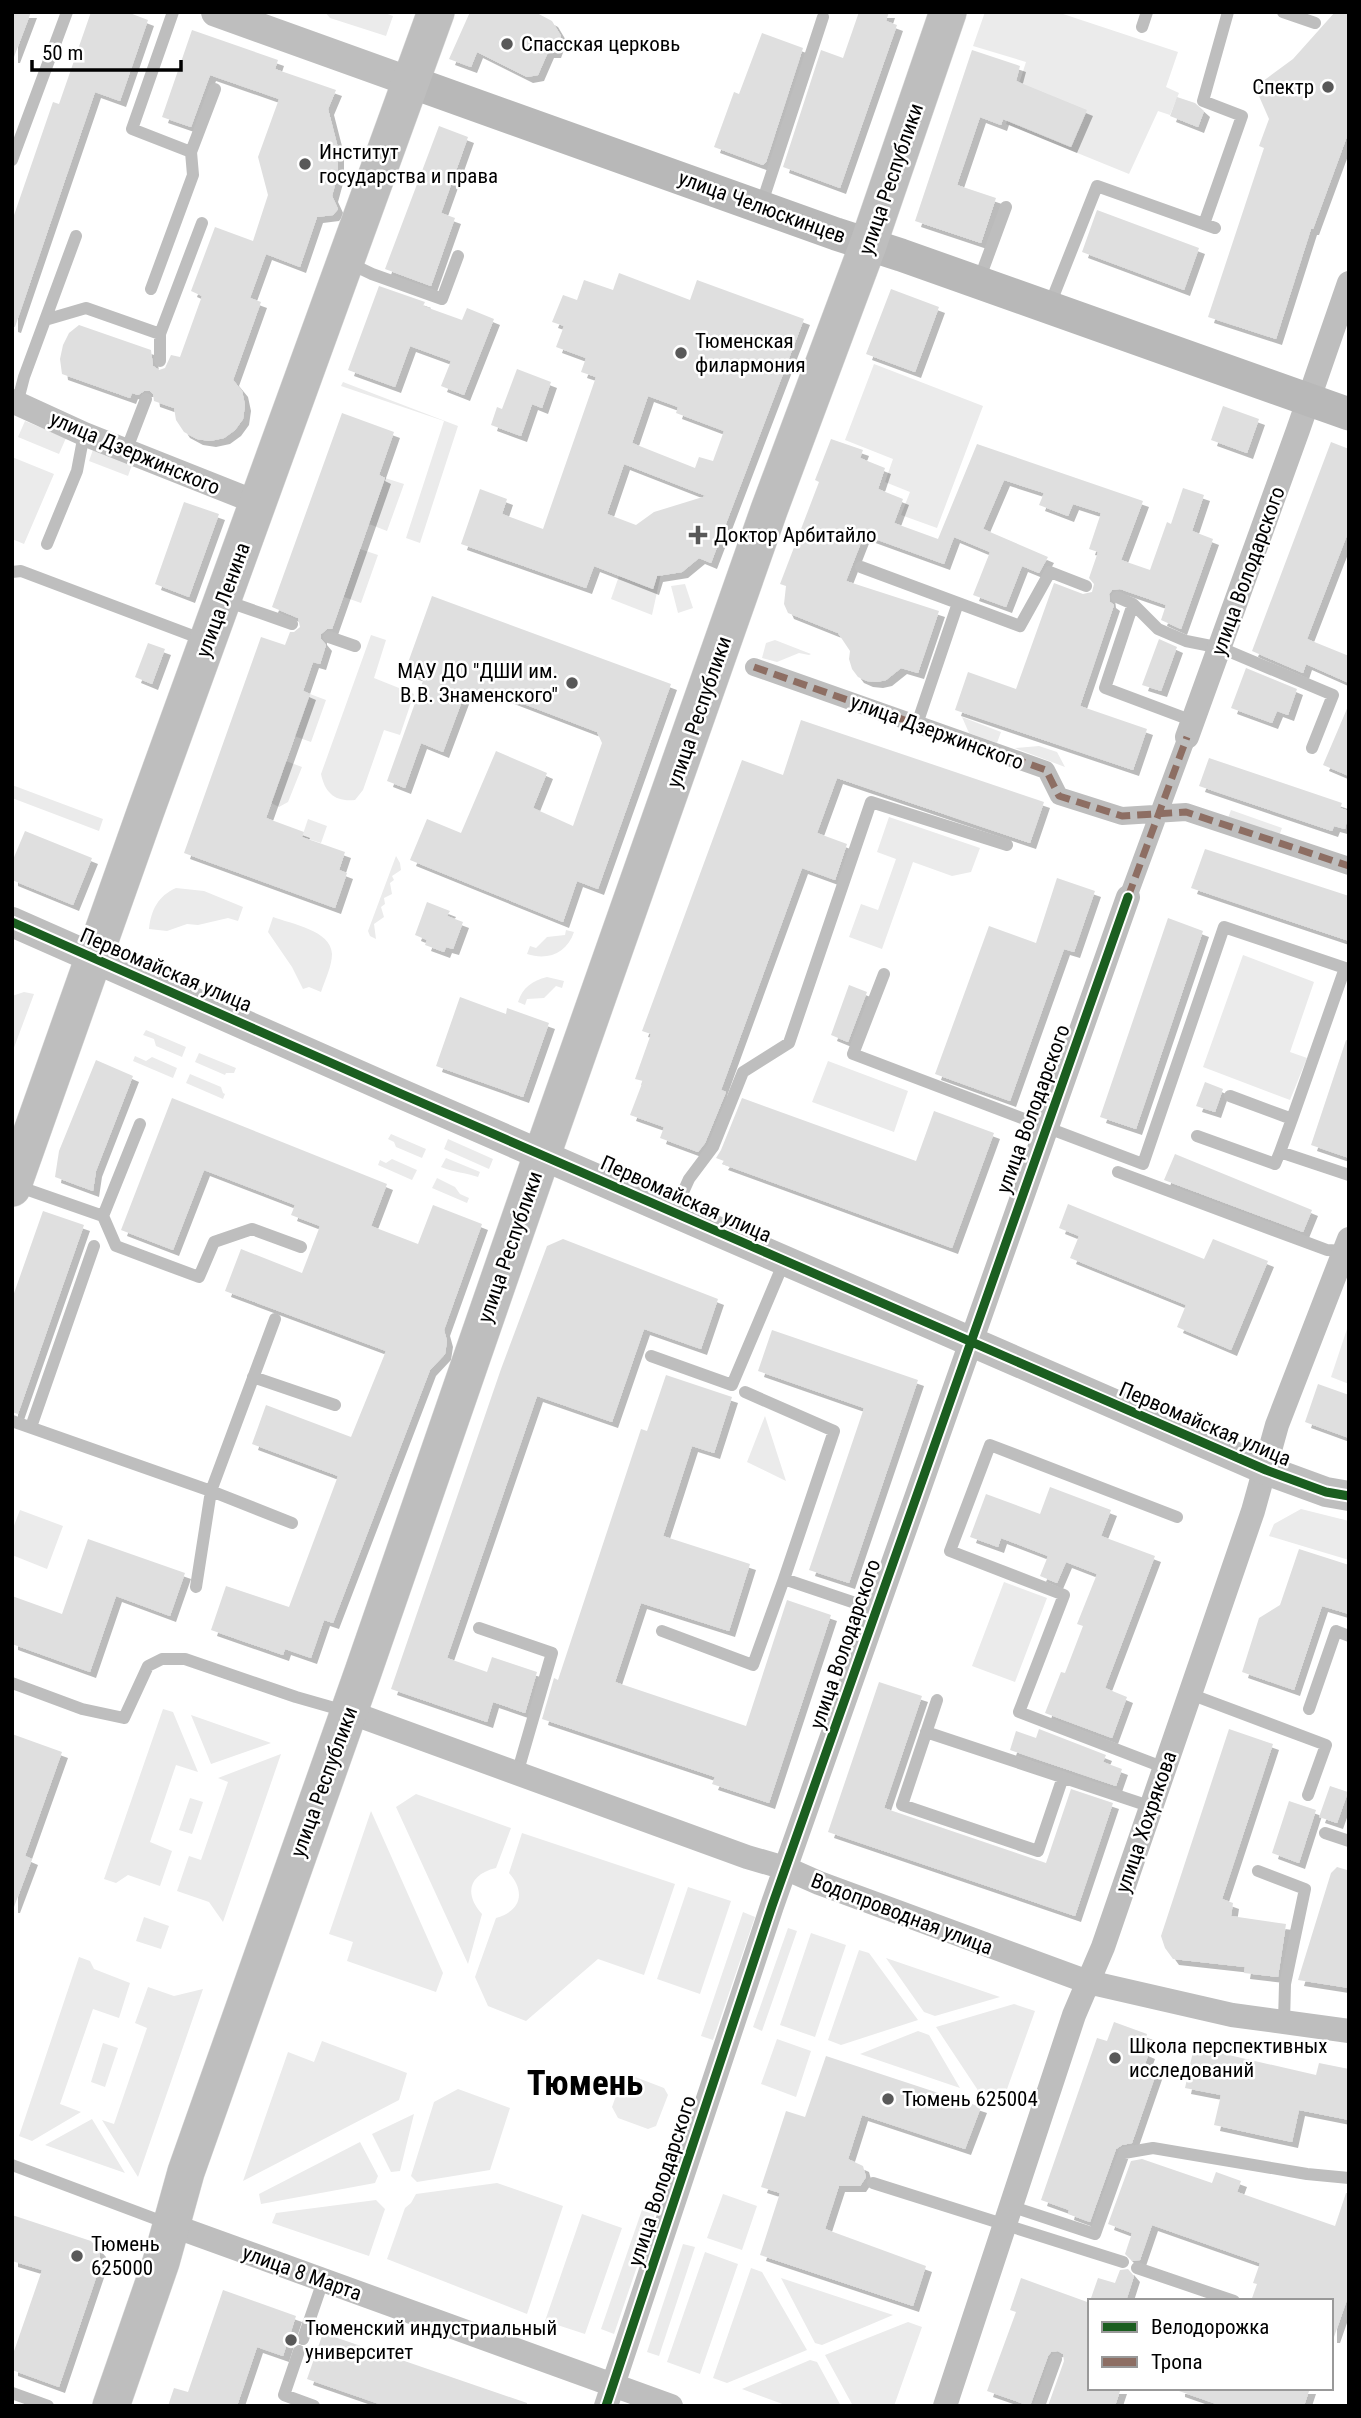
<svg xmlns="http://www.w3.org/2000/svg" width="1361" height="2418" viewBox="0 0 1361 2418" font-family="'Roboto Condensed',sans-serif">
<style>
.green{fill:#ebebeb}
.building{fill:#dfdfdf;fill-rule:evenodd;filter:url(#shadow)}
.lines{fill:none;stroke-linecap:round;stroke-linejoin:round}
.primary-casing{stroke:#dbdbdb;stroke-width:38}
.service{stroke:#bebebe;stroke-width:12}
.pedestrian{stroke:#bebebe;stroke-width:18}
.minor{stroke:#bebebe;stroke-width:24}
.tertiary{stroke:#bebebe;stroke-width:30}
.secondary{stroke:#b8b8b8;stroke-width:33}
.primary{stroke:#bebebe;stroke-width:37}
.quiet{stroke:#8d6e63;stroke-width:7;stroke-dasharray:14 7;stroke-linecap:butt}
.cycleway-casing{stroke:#fff;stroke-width:13}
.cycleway{stroke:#1b5e20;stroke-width:9}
.poi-dot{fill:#595959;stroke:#fff;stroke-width:2.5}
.labels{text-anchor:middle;stroke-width:5;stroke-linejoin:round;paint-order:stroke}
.poi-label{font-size:21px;fill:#000;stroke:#fff;text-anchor:start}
.street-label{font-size:21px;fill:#000;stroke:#fff}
.town-label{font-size:35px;font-weight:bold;fill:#000;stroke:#fff}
</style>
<defs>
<filter id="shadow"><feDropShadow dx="6" dy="6" stdDeviation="0" flood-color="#0004"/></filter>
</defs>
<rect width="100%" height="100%" fill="#fff"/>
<path class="green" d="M325 12H382L393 16 386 36 330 18Z
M985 12H1057L1178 52 1166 87 1179 93 1170 115 1158 111 1129 174 1006 124 1026 62 973 46Z
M874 364 983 406 937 528 901 515 910 492 885 482 893 459 845 440Z
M343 382 458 426 420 543 406 538 444 421 341 386Z
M25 421 66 438 59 454 18 437Z
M94 447 133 462 128 476 89 461Z
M12 457 54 474 24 544 12 539Z
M385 478 404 484 387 531 369 524Z
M360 549 378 555 361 603 344 597Z
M658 573 661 574 652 615 611 599 619 576 653 589Z
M685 584 693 608 678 613 671 586Z
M371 635 386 640 374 678 414 694 400 735 384 730 363 790 355 800C335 802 325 793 321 774Z
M775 640 811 654 809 655 799 653 777 662 762 658 766 643Z
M310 694 326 700 311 742 294 736Z
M962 717 1001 732 997 743 969 733Z
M1039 746 1057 752 1065 767 1015 748Z
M286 761 302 767 288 802 279 807 271 803Z
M12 785 103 819 99 831 12 798Z
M1231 810 1282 828 1279 836 1228 818Z
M889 817 980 848 971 872 952 876 913 862 882 949 849 937 861 904 878 910 896 859 877 852Z
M308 819 327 826 321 843 302 837Z
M396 856 400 863 401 870 392 876 394 880 390 883 392 894 384 898 385 904 381 907 384 917 374 924 376 939 370 936 368 931Z
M176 888 204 891 243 907 238 921 228 918 198 925 187 924 167 931 149 929C151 910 158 896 176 888Z
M273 917C291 924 331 930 332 954 332 966 325 980 321 992L309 987 303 989 292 967 268 932Z
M566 930 574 932C567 953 548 961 527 954L530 946 536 948 547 937 565 935Z
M1243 955 1314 982 1290 1052 1307 1058 1290 1100 1203 1067Z
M547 977 564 981 562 988 556 986 544 998 527 999 525 1005 518 1002C523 987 532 981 547 977Z
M24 992 34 994 12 1053V996Z
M146 1030 186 1047 182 1057 156 1046 154 1039 143 1035Z
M199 1053 236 1068 234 1073H226L225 1075 195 1062Z
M135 1056 146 1061 152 1057 177 1068 173 1078 133 1061Z
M828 1061 908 1091 894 1132 812 1102Z
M190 1074 221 1087 223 1093 225 1094 223 1099 186 1083Z
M391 1134 426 1149 422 1158 396 1147 394 1142 388 1139Z
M448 1139 493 1159 489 1169 444 1149Z
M446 1158 480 1172 478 1177C464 1172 456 1173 441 1167Z
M392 1159 417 1170 412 1180 378 1165 380 1160 386 1163Z
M437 1178 455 1187 460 1194 469 1198 467 1203 432 1188Z
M1347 1329 1349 1330V1384L1331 1377Z
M765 1416 786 1481 747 1462Z
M1301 1509 1349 1521V1560L1269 1536 1274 1524Z
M20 1510 63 1526 47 1569 12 1555V1531Z
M1004 1582 1047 1598 1015 1682 972 1666Z
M163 1709 173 1712 198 1772 176 1765 150 1842 172 1851 160 1886 128 1875 116 1883 104 1879Z
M191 1715 271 1743 211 1764Z
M281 1754 223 1922 209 1902 177 1891 189 1856 201 1860 228 1782 218 1778Z
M416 1794 511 1828 496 1868C470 1874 463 1893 482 1914L468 1964 396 1807Z
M190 1798 203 1802 192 1834 179 1830Z
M371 1811 443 1973 436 1992 347 1961 353 1942 329 1934Z
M522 1833 675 1884 644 1975 598 1959 526 2021 488 2006 475 1977 496 1918C521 1911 526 1892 509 1873Z
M688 1887 731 1901 700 1994 657 1979Z
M743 1912 755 1917 713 2040 701 2036Z
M144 1917 169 1926 161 1949 136 1941Z
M788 1928 797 1931 762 2031 753 2027Z
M811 1933 846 1945 815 2037 780 2025Z
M859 1950 869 1953 918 2020 841 2045 828 2040Z
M79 1957 90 1961 94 1969 130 1983 119 2018 93 2009 60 2104 81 2112 32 2141 19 2136Z
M886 1958 1000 1997 935 2016 924 2012Z
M148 1987 174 1996 203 1989 138 2177 102 2120 114 2124 147 2028 135 2023Z
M1014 2004 1035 2011 1002 2103 983 2098 936 2027Z
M918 2031 929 2035 960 2088 860 2054Z
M777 2039 811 2051 796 2097 761 2084Z
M322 2041 407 2073 399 2100 243 2181 288 2052 314 2062Z
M103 2043 118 2048 105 2087 91 2082Z
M630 2075 664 2088 668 2095 656 2126 648 2129 618 2118 612 2107 622 2079Z
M458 2089 510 2108 490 2170 417 2182 411 2176 434 2102Z
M414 2114 400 2171 391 2172 372 2134Z
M92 2119 125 2173 45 2145Z
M360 2142 378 2176 375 2183 261 2204 259 2194Z
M497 2183 563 2206 527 2314 387 2259 405 2208 411 2203 416 2194Z
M723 2194 757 2206 742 2250 707 2238Z
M376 2200 385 2209 369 2256 272 2223 276 2213Z
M645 2201 658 2205 614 2334 601 2329Z
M582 2214 622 2228 585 2334 545 2321Z
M683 2244 695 2247 659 2356 647 2352Z
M705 2252 738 2264 700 2374 667 2362Z
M751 2268 762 2272 807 2350 727 2383 713 2378Z
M781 2278 893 2315 822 2345 815 2343Z
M908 2322 922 2327 894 2406H853L825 2355Z
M810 2360 817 2362 841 2406H788L742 2389Z"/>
<path class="building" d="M12 12H31L14 57H12Z
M91 12H127L148 20 120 101 95 92 15 327 12 326V221L53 102 59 104Z
M470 12H535L552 21 561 36 555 52H548L538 75 527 77 477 52 471 67 449 59Z
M859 12H889L886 21 897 25 840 188 783 167 821 50 843 58Z
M1335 12H1349V131L1313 229H1311L1276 339 1208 317 1264 148 1259 146 1269 119 1255 87 1293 59Z
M192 30 278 60 275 69 336 90 328 109 338 148V174L332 196 338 209 333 215 317 217 300 267 266 254 250 298 261 302 233 380 242 391 245 405 243 419 235 430 224 438 210 441 197 439 184 432 176 420 174 408 154 401 153 394 150 391H144L138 395 132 393 130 398 62 374 60 359 63 345 69 333 79 325 151 350 153 366 159 370 165 368 171 355 180 357 202 296 191 291 215 227 253 241 268 195 258 157 279 99 210 75 191 127 162 117Z
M762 33 803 48 766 162 763 165 714 147 734 92 739 94Z
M972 50 1020 66 1016 81 1087 110 1071 147 1003 119 1001 125 980 117 957 185 996 198 981 243 915 221Z
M1177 97 1195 103 1204 111 1198 127 1170 116Z
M439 126 468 137 441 213 455 218 431 286 385 269Z
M1097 210 1199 248 1184 290 1082 252Z
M619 273 690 300 697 280 804 319 711 563 699 558 682 572 657 576 653 589 594 566 586 588 461 544 480 489 507 499 502 514 543 529 596 377 581 372 586 358 556 347 564 326 552 322 563 295 577 300 584 280 613 290ZM648 396 678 407 676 413 724 431 713 461 699 457 695 468 632 443ZM624 464 706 496 654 512 636 525 607 514Z
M379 286 425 302 423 306 462 320 467 308 494 319 464 395 441 386 451 361 410 346 395 387 348 370Z
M891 289 939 307 915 372 866 354Z
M517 369 551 382 542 408 532 404 521 436 491 425 497 407 502 409Z
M1223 406 1259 419 1247 453 1211 440Z
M342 413 394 432 379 475 385 478 332 629H327L321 634V639L326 645 320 664 313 662 303 691 310 694 266 818 304 832 302 837 345 852 339 870 347 873 335 908 184 853 261 637 285 645 290 632H294L300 627 298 618 272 607Z
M831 439 863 450 860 458 885 468 878 489 903 499 894 523 938 539 977 444 1143 501 1121 560 1150 570 1167 522 1171 524 1183 488 1204 495 1192 531 1213 539 1181 629 1161 620 1166 605 1120 589 1112 590 1109 594 1110 602 1114 605 1080 706 1147 729 1133 770 955 710 968 672 1016 689 1054 583 1083 594 1092 592 1094 584 1089 578 1098 552 1089 549 1101 513 1073 504 1068 516 1039 505 1044 493 1004 480 983 529 1048 557 1039 573 1022 566 1006 607 973 595 990 552 954 537 944 564 864 535 846 581 939 611 918 673 901 668 886 680 877 682 867 681 858 677 852 669 849 659 850 651 838 633 788 613 784 604 786 586 780 584 819 482 815 480Z
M1331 442 1349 449V530L1307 639 1349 656V683L1306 664 1303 673 1252 651Z
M184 502 219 514 189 597 155 584Z
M432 596 671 684 598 889 577 881 563 922 410 860 427 819 461 833 496 751 547 773 533 808 573 826 602 743 597 732 482 688 478 698 465 693 443 752 421 743 405 788 387 781 424 678 405 671Z
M1159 639 1177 647 1161 691 1142 685Z
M148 643 165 649 152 684 135 677Z
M1246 668 1297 689 1288 715 1277 711 1272 723 1231 708Z
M1349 704V776L1323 765Z
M801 720 1044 802 1030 843 837 778 817 833 847 844 835 880 802 868 721 1090 726 1092 705 1143 698 1152 660 1138 664 1127 630 1115 643 1081 635 1079 651 1034 642 1031 742 760 783 775Z
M1209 758 1342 803 1340 808 1349 811 1345 829 1334 826 1332 831 1199 786Z
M25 831 92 858 73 905 12 880V862Z
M1205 849 1349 896V941L1191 888Z
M1057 878 1095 891 1074 952 1064 949 1010 1101 935 1074 989 926 1036 943Z
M427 902 450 911 447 916 463 922 453 949 446 947 444 952 425 945 427 940 415 935Z
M1168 918 1203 931 1136 1129 1100 1117Z
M849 985 867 992 848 1042 831 1035Z
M460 997 506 1014 507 1008 549 1023 523 1097 436 1066Z
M1346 1040 1349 1041V1158L1311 1145Z
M96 1060 133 1076 96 1171 93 1191 55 1177 59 1151Z
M1205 1082 1223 1089 1215 1112 1196 1106Z
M172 1098 387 1184 371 1226 418 1244 433 1205 482 1224 444 1330 447 1341 445 1354 430 1370 333 1623 324 1620 311 1658 285 1649 283 1655 211 1630 226 1586 289 1607 338 1476 252 1444 266 1405 351 1437 386 1351 225 1291 241 1249 302 1273 320 1226 291 1215 295 1205 204 1170 173 1250 121 1230Z
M742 1098 916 1161 934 1111 994 1133 952 1248 722 1164 724 1161 716 1158 721 1150Z
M1175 1154 1312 1210 1303 1232 1164 1180Z
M1068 1204 1204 1259 1213 1239 1268 1261 1231 1350 1177 1327 1186 1305 1070 1258 1079 1236 1059 1228Z
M43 1211 84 1225 18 1414 12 1412V1299Z
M563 1239 718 1299 701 1349 644 1329 612 1422 537 1396 447 1658 487 1672 492 1657 537 1672 525 1713 493 1702 487 1722 391 1689 501 1369 547 1246Z
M772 1330 918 1380 849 1583 809 1570 864 1408 758 1371Z
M666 1375 732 1397 714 1453 692 1446 663 1536 750 1564 729 1631 641 1603 615 1682 746 1726 787 1600 831 1615 769 1803 712 1784 715 1777 542 1719 554 1678 558 1680 641 1429 647 1431Z
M1318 1384 1349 1395V1438L1305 1422Z
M1050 1487 1111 1510 1101 1536 1155 1556 1105 1688 1127 1697 1112 1738 1045 1713 1061 1672 1065 1673 1083 1626 1077 1624 1097 1574 1066 1562 1057 1583 1040 1576 1048 1556 1001 1538 998 1547 970 1537 986 1494 1040 1514Z
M88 1539 185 1573 170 1616 116 1596 90 1672 12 1644V1596L62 1614Z
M1299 1549 1349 1565V1614L1322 1606 1294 1690 1242 1672 1259 1618 1280 1605Z
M879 1682 922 1696 884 1808 1046 1863 1071 1789 1113 1803 1075 1916 828 1832Z
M1039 1729 1106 1755 1103 1762 1122 1769 1116 1786 1010 1750 1016 1731 1036 1738Z
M1229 1729 1273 1744 1222 1899 1233 1903 1231 1916 1286 1924 1278 1977 1244 1973 1245 1967 1173 1959 1165 1948 1161 1936Z
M12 1734 62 1752 25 1856 32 1859 14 1907H12Z
M1330 1786 1348 1792 1337 1823 1319 1817Z
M1289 1801 1316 1810 1299 1863 1272 1853Z
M1337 1867 1347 1870 1349 1875V1988L1298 1980 1331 1873Z
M1114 2022 1147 2034 1142 2050 1149 2053 1145 2064 1158 2068 1132 2143 1122 2145 1116 2149 1090 2222 1068 2214 1069 2210 1041 2200 1097 2038 1107 2041Z
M1194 2047 1316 2075 1319 2063 1349 2069V2120L1299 2110 1292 2142 1214 2125 1221 2095 1185 2088Z
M826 2056 981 2107 965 2149 862 2115 848 2159 863 2166 866 2177 860 2186H839L825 2229 926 2266 913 2306 760 2255 780 2193 761 2187 786 2111 805 2117Z
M1142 2159 1212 2183 1216 2172 1241 2181 1237 2192 1335 2226 1346 2193H1349V2294L1334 2337H1331V2301H1251L1257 2284 1253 2283 1260 2263 1152 2225 1140 2260 1132 2261 1125 2254 1132 2233 1108 2224 1131 2161Z
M12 2215 91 2241 100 2251V2266L59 2387 12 2370V2357L42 2270 12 2261Z
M1128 2269 1134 2276 1126 2301H1090L1098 2278 1115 2283 1120 2270Z
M1021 2278 1090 2303V2388H1121L1115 2406H1048L1064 2361 1063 2354 1058 2351 1051 2352 1048 2356 1030 2406 987 2391 1016 2312 1010 2310Z
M223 2290 296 2316 283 2356 257 2347 237 2406H168L174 2388 188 2392Z
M323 2333 527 2403V2406H385L307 2379Z
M1179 2388H1310L1304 2406H1222L1179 2391Z"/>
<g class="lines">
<defs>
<path id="primary" d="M12 1188 145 813 436 12
M111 2406 161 2262 186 2172 363 1672 542 1155 769 510 868 245 948 12"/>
</defs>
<use href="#primary" class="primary-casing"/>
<path class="service" d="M173 12 132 129 191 152 215 89
M1283 12 1315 23
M1142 27 1147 12
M12 160 67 12
M761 206 823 17
M1204 224 1242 116 1203 101 1228 12
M349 263 372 274 442 299 458 256
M978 283 1006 207
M151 289 193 175 191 152
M1049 307 1097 186 1215 228
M45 320 86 308 160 334
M160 361V334L202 223
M17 404 24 377 76 236
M126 451 146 399
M47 544 77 471 84 434
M861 567 958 603
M12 572 21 571 204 640
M1117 597 1133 604 1105 688 1193 721
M226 601 292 624
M1133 604 1158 629 1186 641 1221 648 1333 695 1312 748
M329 637 355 646
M917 724 958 603 1020 626 1050 572 1086 586
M884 974 853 1054 1143 1164 1224 927 1345 968 1292 1119
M1230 1096 1292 1119 1280 1152
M1197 1136 1275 1164 1280 1152 1349 1175
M1118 1172 1327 1250 1344 1251
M17 1186 103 1216 140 1124
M674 1212 689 1179 713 1147 743 1072 789 1043 871 802 1007 845
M103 1216 116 1246 199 1277 214 1242 252 1229 301 1247
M275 1319 211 1491 292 1523
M651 1356 732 1385 784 1262
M253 1377 335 1405
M745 1392 834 1431 784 1579 876 1610
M12 1421 211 1491 196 1587
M31 1427 94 1246
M479 1628 552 1653 517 1774
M662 1631 753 1665 784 1579
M12 1683 82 1709 124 1718 148 1666 162 1659H185L296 1697 345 1711
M1190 1694 1326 1745 1308 1795
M937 1700 902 1805 1038 1851 1063 1777
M1309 1709 1336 1631 1349 1636
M926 1732 1152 1807
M1165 1768 1019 1712 1064 1595 950 1551 990 1445 1177 1517
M1325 1833 1349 1841
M1258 1871 1305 1889 1285 1984 1284 2022
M12 2165 169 2224
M873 2183 1123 2262
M1010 2206 1095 2234 1124 2153 1153 2148 1307 2174 1349 2178
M1137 2268 1234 2301
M303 2339 323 2281
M299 2351 284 2395 314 2406
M12 2393 48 2406
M1039 2406 1056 2359"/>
<path class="pedestrian" d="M754 667 1046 770 1059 796 1122 816 1186 812 1349 866
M1128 897 1187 737"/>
<path class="minor" d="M12 401 84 434 258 503
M1187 737 1298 430 1349 283
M349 1712 747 1857 785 1868 819 1883 1088 1982 1232 2015 1349 2031
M171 2225 671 2406
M606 2406 772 1906 1128 897
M945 2406 1074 2015 1103 1947 1253 1511 1277 1425 1349 1239"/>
<path class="tertiary" d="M216 12 411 82
M12 922 397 1092 1266 1470 1326 1492 1349 1496"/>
<path class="secondary" d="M411 82 836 234 901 255 1349 414"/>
<use href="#primary" class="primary"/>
<path class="quiet" d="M754 667 1046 770 1059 796 1122 816 1186 812 1349 866
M1128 897 1187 737"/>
<defs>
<path id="cycleway" d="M12 922 397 1092 1266 1470 1326 1492 1349 1496
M606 2406 772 1906 1128 897"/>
</defs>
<use href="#cycleway" class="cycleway-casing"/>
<use href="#cycleway" class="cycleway"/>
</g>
<g class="poi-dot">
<circle cx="507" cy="44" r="7"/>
<circle cx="1328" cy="87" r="7"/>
<circle cx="305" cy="164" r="7"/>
<circle cx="681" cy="353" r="7"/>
<path d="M694.5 524.5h7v7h7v7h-7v7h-7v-7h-7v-7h7z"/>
<circle cx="572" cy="683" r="7"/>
<circle cx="1115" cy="2058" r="7"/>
<circle cx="888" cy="2099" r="7"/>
<circle cx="77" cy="2256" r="7"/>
<circle cx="291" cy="2340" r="7"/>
</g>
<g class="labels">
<g class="poi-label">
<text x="521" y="51">Спасская церковь</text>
<text x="1314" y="94" text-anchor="end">Спектр</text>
<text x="319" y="159">Институт<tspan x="319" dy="24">государства и права</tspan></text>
<text x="695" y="348">Тюменская<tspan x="695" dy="24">филармония</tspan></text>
<text x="714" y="542">Доктор Арбитайло</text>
<text x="558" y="678" text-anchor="end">МАУ ДО "ДШИ им.<tspan x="558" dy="24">В.В. Знаменского"</tspan></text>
<text x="1129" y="2053">Школа перспективных<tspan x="1129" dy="24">исследований</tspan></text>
<text x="902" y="2106">Тюмень 625004</text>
<text x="91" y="2251">Тюмень<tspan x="91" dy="24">625000</tspan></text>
<text x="305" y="2335">Тюменский индустриальный<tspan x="305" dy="24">университет</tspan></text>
</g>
<g class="street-label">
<text transform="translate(891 179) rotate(-71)" y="7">улица Республики</text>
<text transform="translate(762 207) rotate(20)" y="7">улица Челюскинцев</text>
<text transform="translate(135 453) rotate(23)" y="7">улица Дзержинского</text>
<text transform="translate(1248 571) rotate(-70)" y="7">улица Володарского</text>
<text transform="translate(223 600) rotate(-70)" y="7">улица Ленина</text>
<text transform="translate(699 712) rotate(-71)" y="7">улица Республики</text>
<text transform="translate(937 732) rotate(20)" y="7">улица Дзержинского</text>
<text transform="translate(166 970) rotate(23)" y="7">Первомайская улица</text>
<text transform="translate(1033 1109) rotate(-70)" y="7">улица Володарского</text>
<text transform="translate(686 1199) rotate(24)" y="7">Первомайская улица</text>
<text transform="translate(510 1247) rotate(-71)" y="7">улица Республики</text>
<text transform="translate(1205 1424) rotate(23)" y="7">Первомайская улица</text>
<text transform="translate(845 1644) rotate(-71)" y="7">улица Володарского</text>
<text transform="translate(324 1782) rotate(-70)" y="7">улица Республики</text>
<text transform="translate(1146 1822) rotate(-71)" y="7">улица Хохрякова</text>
<text transform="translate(902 1914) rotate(21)" y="7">Водопроводная улица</text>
<text transform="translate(662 2181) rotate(-72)" y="7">улица Володарского</text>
<text transform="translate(302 2273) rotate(20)" y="7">улица 8 Марта</text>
</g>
<g class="town-label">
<text x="585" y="2095">Тюмень</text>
</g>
</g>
<rect width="1361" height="2418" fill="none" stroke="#000000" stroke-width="28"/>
<rect x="1088" y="2299" width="245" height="91" fill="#ffffff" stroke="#999999" stroke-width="2"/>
<rect x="1102" y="2322" width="35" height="10" fill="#1b5e20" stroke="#999999" stroke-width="2"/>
<text x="1151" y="2334" font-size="21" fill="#000000">Велодорожка</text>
<rect x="1102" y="2357" width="35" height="10" fill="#8d6e63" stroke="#999999" stroke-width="2"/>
<text x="1151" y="2369" font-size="21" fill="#000000">Тропа</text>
<path d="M32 60v10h149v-10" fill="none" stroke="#000000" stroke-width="3.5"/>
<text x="42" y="60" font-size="21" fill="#000000" stroke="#ffffff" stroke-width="5" paint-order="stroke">50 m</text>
</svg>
